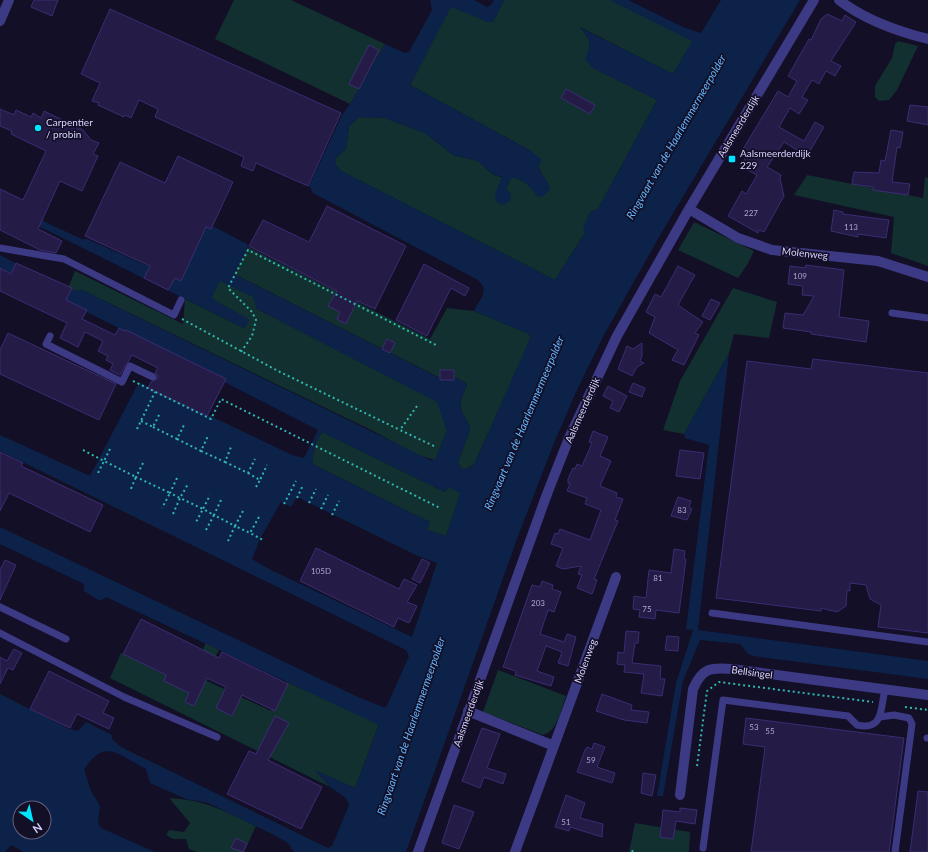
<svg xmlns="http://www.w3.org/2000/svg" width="928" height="852" viewBox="0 0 928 852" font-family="Lato,sans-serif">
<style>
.green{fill:#12302f}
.water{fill:#0c2248;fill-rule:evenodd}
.building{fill:#241b47;stroke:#3b2d73}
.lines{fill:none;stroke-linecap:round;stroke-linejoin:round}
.path{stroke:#2fb8b0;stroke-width:2;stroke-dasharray:2 3;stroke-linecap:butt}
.service{stroke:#3d3a85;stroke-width:7}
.minor{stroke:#3d3a85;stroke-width:10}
.tertiary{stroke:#3d3a85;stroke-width:10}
.poi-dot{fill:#00e5ff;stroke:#130f26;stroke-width:1.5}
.labels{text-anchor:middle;stroke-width:3.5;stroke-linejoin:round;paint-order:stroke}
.number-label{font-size:8px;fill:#aca6d1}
.poi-label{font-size:10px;fill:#d9d4ff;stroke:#130f26;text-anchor:start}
.street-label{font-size:10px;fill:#d9d4ff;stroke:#130f26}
.water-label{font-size:11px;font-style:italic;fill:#62b6ff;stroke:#130f26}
</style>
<rect width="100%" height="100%" fill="#130f26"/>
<path class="green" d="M234 0H291L385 44 350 104 215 39Z
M504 0H610L693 41 673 74 580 27C588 37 593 42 587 55L593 68 657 100 598 209 590 212 585 233 555 280 341 171 336 165 335 159 346 149 349 126 359 117 385 118 425 133 453 155 478 161 492 174 503 178 506 188 511 178 515 177 530 185 548 183 542 175 531 151 410 85 451 6 488 22H493Z
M898 41 918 46 897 90 889 100 879 101 875 97V86L892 58 895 44Z
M807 175 923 198 925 177 928 178V266L891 253 894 217 794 195Z
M694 222 754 251 747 265 738 278 678 250Z
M248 247 430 339 447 308 474 311 527 333 531 337 474 465 466 469H462L458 462 470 430C470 424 467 421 464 416 457 404 463 395 467 384L453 376 448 382 234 274Z
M75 271 183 324 185 299 244 328 249 320 211 298 220 280 254 297 257 309 438 402 447 431 435 460 415 454 375 432 82 290H67Z
M733 288 777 302 769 338 734 334 729 353 684 434 663 430 680 381Z
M322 432 445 492 448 487 461 493 446 536 426 530 430 522 314 465 312 461 316 442Z
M206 643 219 650 203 679 271 711 287 682 379 724 355 788 316 771 330 787 110 678 121 653 186 686Z
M498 670 566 696C561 709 558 731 543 735L483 712Z
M169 798C206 800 224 811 256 826L244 852H197L189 849 186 839H173L166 835 169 830 184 832 190 823Z
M635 823 690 832 689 852H629Z"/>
<path class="water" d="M430 0H474L487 7 491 5 494 0H504L493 22H488L451 7 410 85 531 151 542 160 538 168 548 183 550 189 544 196 538 197C531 188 523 177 511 178L506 188 511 194 510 201 502 205 496 201 495 194 502 177 492 174 478 161 453 155 425 133 385 118 359 117 349 126 346 149 335 159 336 165 341 171 555 280 585 233 583 227 590 212 598 209 657 100 593 68 585 60C591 42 592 41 579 27L673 74 692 41 610 0H628L685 28 701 33 721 0H800L659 237 604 335 577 390 554 443 518 536 406 852H294L288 843 272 834 208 803 186 799 150 783 146 769C118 755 105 737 84 770L91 791 100 806 98 823 101 828 155 852H24L11 845 5 852H0V694L67 728 78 731 86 722 112 735V739L121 747 328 848 332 846 349 805 346 798 330 787 315 770 355 788 379 725 106 597 100 601 84 591V584L0 544V527L358 697 386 708 409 656 406 650 0 451V435L90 476 139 382 292 455 304 458 318 430 119 328 0 269V255L67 290H82L430 460H435L447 431 437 402 257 309 253 297 220 281 211 298 250 320 244 328 4 209 15 208 84 240 85 238 179 280 207 223 247 244 248 247 234 274 447 382 453 376 467 384C463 395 457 404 464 416 467 421 470 424 470 430L458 462 462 469 470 468 476 461 531 336 527 333 474 311C480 298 490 292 478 280L313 193 309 186 342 115 350 104 385 44 405 53 409 52 432 10ZM322 432 445 492 448 487 460 493 446 536 427 530 430 522 314 465 312 461 316 442ZM297 497 418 556 437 563 412 637 271 570 252 559 260 539 281 502 291 507ZM20 808H44V832H20Z
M729 353 698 630 928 661V679L753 656 748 654 740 644 700 640 683 681 663 796H657L676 683 693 630 686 629 709 445 685 438 684 434Z"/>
<path class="building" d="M34 0H58L52 16 31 7Z
M110 9 341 113 308 186 256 163 253 171 241 166 244 157 155 117 158 109 139 100 131 118 125 115 124 117 98 105 99 103 92 101 100 83 81 74Z
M827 14 842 21 845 15 856 22 831 61 841 66 835 76 826 71 819 84 812 80 802 97 808 100 799 114 790 108 779 127 804 141 815 122 824 127 807 156 784 142 767 167 781 175 780 178 784 196 764 232 759 230 758 233 728 216 742 191 746 194 757 175 740 166 746 157 740 154 778 91 788 97 797 81 788 76 809 39 811 40 821 19Z
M369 45 379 50 359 89 349 84Z
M566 89 595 105 590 114 561 98Z
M910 105 928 107V125L907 121Z
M0 109 14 115 16 110 31 117 33 113 41 118 44 111 83 130 91 140 99 143 93 154 98 156 82 191 60 181 38 229 62 241 56 253 40 250 0 230V189L23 200 46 151 11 134 12 131 0 126Z
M891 130 903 132 900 148 897 147 892 182 910 184 908 195 873 190V187L852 184 854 172 879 173 881 160 885 161Z
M178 156 233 182 211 229 206 227 181 281 175 278 168 290 144 278 150 266 85 236 120 162 165 183Z
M327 206 406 246 375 309 357 301 346 324 337 319 340 312 328 306 337 291 249 246 263 220 309 242Z
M834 210 843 212V214L889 220 886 238 858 234V237L831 231Z
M16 263 72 288 66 300 87 310 82 319 115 335 119 328 125 331 126 330 226 379 207 416 148 388 151 382 157 379 158 376 155 373 158 368 132 355 120 375 110 370 113 364 106 360 108 356 98 351 103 341 85 332 78 347 60 338 67 323 0 291V268L11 274Z
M424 264 469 288 465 296 451 288 427 336 396 320Z
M806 265 844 270 839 317 869 321 866 342 811 334V332L783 328 785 313 803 315 814 296 802 295 803 286 788 284 790 266 805 268Z
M678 266 695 275 678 305 703 322 695 333 699 335 684 365 672 360 678 350 649 333 655 317 646 312 655 294 661 297Z
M711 299 720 303 710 320 702 316Z
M8 333 116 384 99 420 0 374V350Z
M387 339 395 343 390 353 382 349Z
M642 343V356L640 361 644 363 637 367 632 376 618 369 627 346 633 349Z
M813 359 928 373V633L878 627 881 605 870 599 866 585 850 583V591L847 590 846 606 837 612 821 608V611L716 598 747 361 811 369Z
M440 370H454V380H440Z
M633 383 645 388 642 397 629 392Z
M608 386 627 396 619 412 610 408 613 401 603 396Z
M593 431 608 437 600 456 611 461 600 486 617 493 616 497 623 499 615 520 618 521 594 579 597 580 592 594 577 588 582 575 578 574 581 566 563 569 556 566 563 548 551 544 555 533 558 534 560 529 590 540 601 510 585 504 587 498 567 491 570 484 568 483V479L573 468 575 469 577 464 582 466 592 443 589 442Z
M680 450 704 453 700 479 676 476Z
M0 452 23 463 21 466 103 505 90 532 9 493 0 511Z
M678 497 691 501 689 507 692 509 687 520 671 516Z
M316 548 399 589 404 579 417 585 407 602 417 606 409 623 398 618 394 627 300 581Z
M674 549 685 551 684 559H686L679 613 656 610 655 619 639 617 640 610 633 609 634 596 646 598 649 570 671 573Z
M422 559 430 563 420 583 412 579Z
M5 560 16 565 0 600V570Z
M542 581 553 585 552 589 561 592 554 612 548 610 540 634 564 642 567 634 576 637 568 666 558 663 562 652 546 646 537 671 554 677 551 686 515 675 516 671 503 667 532 585 540 587Z
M141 619 219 658 222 652 288 684 275 711 242 695 232 716 216 708 226 687 207 678 194 706 185 702 189 693 164 681 166 675 123 654Z
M626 631 639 632 638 643H635L632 663 661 666 660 679H665L662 696 641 693 644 674 624 672 625 665 617 664 618 652 624 653Z
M667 636 679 637 678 651 665 650Z
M14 649 22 653 13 670 8 668 0 684V657L7 661Z
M49 671 109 701 103 713 114 718 109 729 77 714 70 728 30 709Z
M602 694 632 705 631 710 649 712 647 723 624 720 596 711Z
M275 716 289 723 268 760 322 787 301 829 227 794 249 751 256 754Z
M746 718 904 738 889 852H751L765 747 743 744Z
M482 728 500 734 487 768 506 774 503 784 484 777 480 788 462 781Z
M594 743 605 747 597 767 615 773 612 783 577 772 585 750 587 747 592 749Z
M643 773 656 775 652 796 641 793Z
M918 791 928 792V852H910Z
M566 795 585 803 580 818 603 824 602 837 570 827 569 831 555 827Z
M454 805 474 812 459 849 442 843Z
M680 808 697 810 695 824 676 821 673 839 660 837 663 810 680 812Z
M236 838 247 844 243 852 231 848Z"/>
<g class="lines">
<path class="path" d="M182 319 278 371 400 430
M241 352 252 336 256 320 252 312 228 288 248 250 438 346
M133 381 211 419 221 399 440 508
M417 406 400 430 436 447
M141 421 153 427 160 413
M153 427 177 439 184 425
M137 429 155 392
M177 439 201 451 208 436
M110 449 104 461 136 477 130 491
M83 450 104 461 97 475
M201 451 225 462 231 447
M225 462 248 473 255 459
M143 463 136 477 170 493 162 508
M248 473 260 480 267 465
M177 478 170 493 180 498 188 484
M256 487 260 480
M297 498 303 485
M221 500 214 515 235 526 228 541
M309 503 316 489
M284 504 296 481
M321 509 328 495
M243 511 235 526 250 533
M173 514 180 498 203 509 195 524
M332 515 339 501
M259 517 250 533 263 540
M206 530 214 515 203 509 210 495
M905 707 928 710
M697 766 707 691 719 682 873 702
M632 852 633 850"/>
<path class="service" d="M0 248 64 259 174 315 181 300
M892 313 928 318
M50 336 46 344 122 382 130 366 153 377
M0 607 66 639
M712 613 928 642
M0 633 124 697 217 737
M880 717 894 715 909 718 912 724 895 852
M927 738H928
M703 848 723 700 848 716 857 725C884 731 880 709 885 690"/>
<path class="minor" d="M839 0C865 20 896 31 928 39
M689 209 738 238 772 250 878 261 928 277
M468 711 554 746
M680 795 693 689C702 668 711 667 732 669L928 695
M418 852 547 494 569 438 617 336 689 209 814 0
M515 852 616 577"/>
<path class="tertiary" d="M0 21 9 0"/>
</g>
<g class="poi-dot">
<circle cx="38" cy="128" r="4"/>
<rect x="728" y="155" width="8" height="8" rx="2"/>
</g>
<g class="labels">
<g class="number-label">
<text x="751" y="216">227</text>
<text x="851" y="230">113</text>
<text x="800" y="279">109</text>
<text x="682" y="513">83</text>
<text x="321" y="574">105D</text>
<text x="658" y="581">81</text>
<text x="538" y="606">203</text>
<text x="647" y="612">75</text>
<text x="754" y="730">53</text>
<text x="770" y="734">55</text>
<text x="591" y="763">59</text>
<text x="566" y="825">51</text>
</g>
<g class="poi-label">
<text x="46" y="126">Carpentier<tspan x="46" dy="12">/ probin</tspan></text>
<text x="740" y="157">Aalsmeerderdijk<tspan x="740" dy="12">229</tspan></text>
</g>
<g class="street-label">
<text transform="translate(738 126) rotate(-59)" y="4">Aalsmeerderdijk</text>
<text transform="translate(805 253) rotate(6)" y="4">Molenweg</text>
<text transform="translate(582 410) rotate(-66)" y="4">Aalsmeerderdijk</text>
<text transform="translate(585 661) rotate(-70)" y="4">Molenweg</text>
<text transform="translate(752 672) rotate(8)" y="4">Bellsingel</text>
<text transform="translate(468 713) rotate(-70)" y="4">Aalsmeerderdijk</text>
</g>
<g class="water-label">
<text transform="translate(676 137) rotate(-60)" y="4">Ringvaart van de Haarlemmermeerpolder</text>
<text transform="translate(524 423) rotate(-67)" y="4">Ringvaart van de Haarlemmermeerpolder</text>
<text transform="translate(411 726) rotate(-71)" y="4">Ringvaart van de Haarlemmermeerpolder</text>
</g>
</g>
<g transform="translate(32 820) rotate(146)"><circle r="19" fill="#130f26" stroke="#625e7d"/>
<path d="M0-3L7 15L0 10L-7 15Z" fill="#00e5ff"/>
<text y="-6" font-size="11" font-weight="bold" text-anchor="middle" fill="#d9d4ff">N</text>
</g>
</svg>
